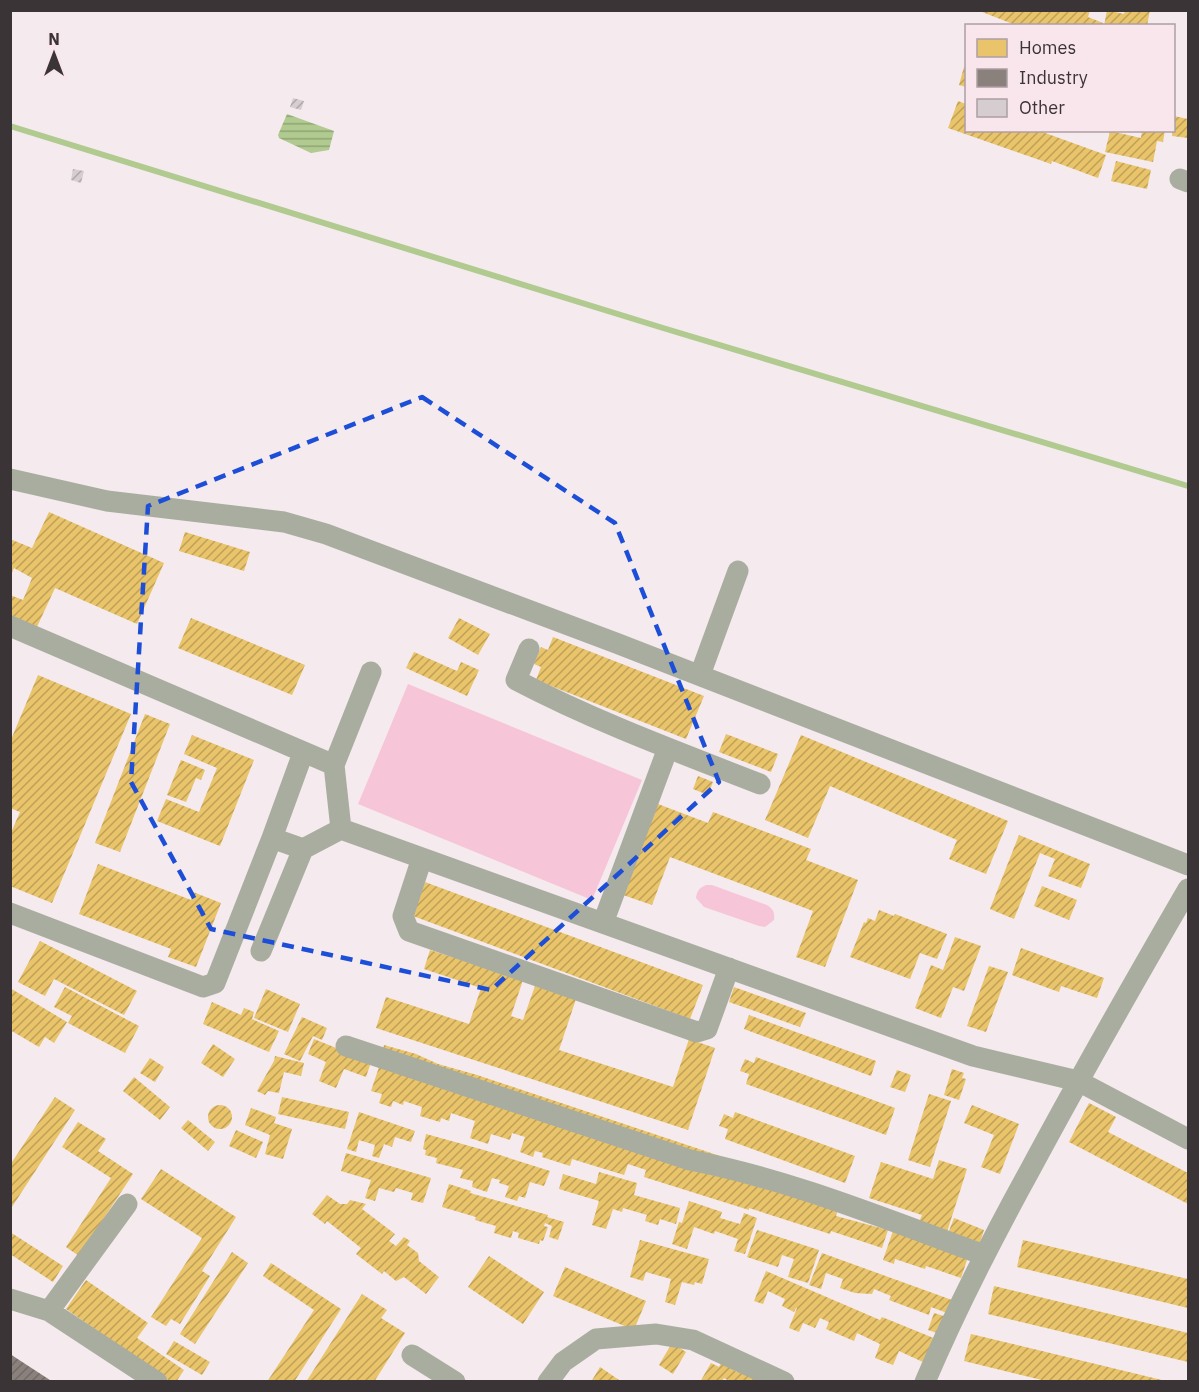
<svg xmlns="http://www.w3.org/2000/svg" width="1199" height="1392" viewBox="0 0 1199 1392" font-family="'IBM Plex Sans',sans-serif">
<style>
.grass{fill:#f7c5d8}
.water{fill:url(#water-rules)}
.homes{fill:url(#homes-hatch)}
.industry{fill:url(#industry-hatch)}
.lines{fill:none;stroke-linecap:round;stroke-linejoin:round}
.stream{stroke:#b0ca8f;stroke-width:6}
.building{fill:url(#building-hatch)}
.minor{stroke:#a9ada0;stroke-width:21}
.marked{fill:none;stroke:#1d4ed8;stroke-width:4.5;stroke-dasharray:12 8;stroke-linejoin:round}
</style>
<defs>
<pattern id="water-rules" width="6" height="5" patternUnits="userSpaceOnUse" patternTransform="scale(1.5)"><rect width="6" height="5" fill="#b0ca8f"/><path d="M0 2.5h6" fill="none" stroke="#90a576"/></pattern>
<pattern id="homes-hatch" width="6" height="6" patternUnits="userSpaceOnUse" patternTransform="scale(1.5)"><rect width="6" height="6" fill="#e9c46a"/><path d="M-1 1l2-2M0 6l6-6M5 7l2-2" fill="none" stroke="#bea058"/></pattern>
<pattern id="industry-hatch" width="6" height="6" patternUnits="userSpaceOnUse" patternTransform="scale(1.5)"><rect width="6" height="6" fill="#8a817c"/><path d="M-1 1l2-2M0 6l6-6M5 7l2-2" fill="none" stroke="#726a66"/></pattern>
<pattern id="building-hatch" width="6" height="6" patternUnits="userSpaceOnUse" patternTransform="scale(1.5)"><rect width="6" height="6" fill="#d6cdd0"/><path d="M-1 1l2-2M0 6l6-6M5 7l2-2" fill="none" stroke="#afa7aa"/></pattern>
</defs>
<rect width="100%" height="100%" fill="#f5eaed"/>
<path class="grass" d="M408 684 642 780 592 900 358 804Z
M706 885H712L767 905C773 909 775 912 774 920L765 927 759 926 704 907 696 898C697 891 699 888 706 885Z"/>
<path class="water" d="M287 114 334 131 329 150 311 153 279 138 278 135Z"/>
<path class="homes" d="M977 10H1090L1088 17 1103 23V26H1018Z
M1107 10 1124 14 1125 10H1150L1147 26H1104Z
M964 67 966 68V87L959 85Z
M958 101 966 104V130H1037L1106 155 1098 178 1052 161 1051 164 948 128Z
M1174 116 1188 119V138L1172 136Z
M1142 130H1165L1163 142 1157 141 1153 162 1105 152 1110 131 1141 138Z
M1116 161 1151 170 1147 189 1111 181Z
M49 512 164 563 137 624 55 588 36 629 10 618V595L23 600 32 578 14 568 10 577V539L32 548Z
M185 532 250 552 244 571 179 551Z
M191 618 305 665 292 695 178 648Z
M459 618 490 634 478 655 448 638Z
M553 637 704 696 686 739 536 680 541 667 534 664 541 647 548 650Z
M414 652 457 671 461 662 479 670 467 696 406 668Z
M38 675 131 714 52 903 10 886V835L20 812 10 808V742Z
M145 714 170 724 120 852 95 843Z
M726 734 778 754 771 772 719 752Z
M192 735 254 760 220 846 157 821 166 799 199 812 217 768 184 754Z
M801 735 1008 821 986 874 949 859 957 840 830 786 808 838 765 820Z
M181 760 205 770 201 780 196 778 186 802 167 795Z
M698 776 713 782 708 795 693 789Z
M658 804 708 823 713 812 811 849 806 860 858 880 825 967 796 957 813 911 670 857 652 905 623 895Z
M1019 835 1090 864 1081 888 1048 876 1055 859 1040 853 1014 919 990 909Z
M98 864 191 900 193 892 221 903 196 967 168 957 171 949 79 914Z
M425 882 703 985 690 1019 413 916Z
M1042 886 1077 900 1069 920 1034 906Z
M879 910 894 916 895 914 947 934 937 959 920 953 910 979 850 957 864 922 866 923 868 918 875 921Z
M955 937 981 946 964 991 953 987 941 1018 915 1008 931 965 943 970Z
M40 941 137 991 124 1015 54 979 45 996 18 982Z
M1021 948 1104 978 1097 998 1061 986 1059 992 1012 975Z
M430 950 523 980 511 1016 523 1020 535 986 576 999 559 1050 673 1087 689 1039 715 1048 688 1130 376 1028 386 997 469 1024 481 988 424 969Z
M989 966 1008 972 986 1032 967 1026Z
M65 987 139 1026 125 1053 68 1023 72 1016 54 1007Z
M734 987 806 1013 800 1027 729 1002Z
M10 988 67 1022 54 1043 45 1037 39 1047 10 1030Z
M266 989 300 1004 288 1032 254 1018Z
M212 1002 241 1015 244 1008 254 1012 252 1019 279 1031 269 1052 203 1024Z
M749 1015 876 1061 871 1076 744 1029Z
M302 1017 327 1028 322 1040 313 1036 300 1061 284 1054Z
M314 1039 371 1062 366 1077 344 1069 336 1088 319 1081 326 1062 308 1054Z
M213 1044 235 1059 223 1077 201 1063Z
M384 1045 416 1054 438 1064 477 1075 732 1160V1166L382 1054Z
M275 1056 304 1063 301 1076 284 1072 279 1093 268 1091 265 1095 257 1091 274 1061Z
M756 1057 895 1108 886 1135 746 1084 749 1074 740 1071 745 1059 754 1063Z
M150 1058 164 1067 155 1082 140 1073Z
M380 1064 839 1206 836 1216 888 1230 882 1248 831 1231 830 1234 749 1208V1210L644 1177 646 1170 628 1164 624 1175 572 1159 570 1166 542 1157 543 1153 535 1151 533 1157 520 1152 525 1137 512 1133 510 1140 491 1134 488 1144 470 1138 475 1121 451 1113 449 1121 441 1118 440 1122 420 1116 422 1107 404 1101 403 1105 393 1101 391 1107 379 1103 382 1094 371 1091Z
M952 1069 964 1073 962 1078 966 1079 959 1100 944 1095Z
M897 1070 911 1075 905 1092 890 1087Z
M134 1077 170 1107 160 1120 123 1091Z
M929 1094 951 1101 930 1167 908 1160Z
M55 1097 75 1110 10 1210V1165Z
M282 1097 349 1112 345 1129 278 1114Z
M1089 1103 1116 1117 1108 1132 1188 1173V1204L1069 1142Z
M208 1117a12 12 0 1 1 24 0a12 12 0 1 1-24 0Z
M972 1105 1019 1124 1000 1174 981 1167 994 1135 964 1123Z
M251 1108 276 1117 274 1123 292 1129 283 1159 265 1154 270 1135 245 1125Z
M359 1112 415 1131 411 1142 395 1137 392 1147 384 1144 379 1158 372 1156 375 1145 359 1140 356 1152 347 1149Z
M735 1112 855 1156 845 1183 725 1139 728 1129 719 1126 724 1114 733 1118Z
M188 1120 215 1142 208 1151 181 1128Z
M78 1122 106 1139 98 1151 133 1174 79 1256 66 1247 111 1178 62 1147Z
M236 1130 263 1142 256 1158 229 1146Z
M426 1134 484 1150 550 1171 544 1186 530 1182 525 1198 519 1196 517 1201 505 1197 509 1186 499 1183 500 1180 492 1178 487 1192 472 1187 473 1181 460 1178 463 1170 436 1163 437 1158 425 1155 426 1150 423 1149Z
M346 1153 431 1178 423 1203 411 1200 413 1193 396 1188 394 1192 379 1188 375 1201 365 1198 371 1180 341 1171Z
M939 1160 967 1169 947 1232 919 1222 922 1215 869 1198 881 1162 933 1179Z
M161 1169 236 1217 202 1271 210 1276 180 1324 171 1319 166 1326 151 1317 202 1238 141 1199Z
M599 1172 637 1183 634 1195 680 1208 676 1224 660 1219 658 1225 645 1221 647 1215 623 1208 622 1212 613 1209 606 1229 592 1225 599 1201 559 1189 563 1174 596 1184Z
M449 1184 471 1191 470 1193 548 1215 547 1217 564 1222 558 1240 549 1237 552 1226 545 1223 544 1226 548 1227 543 1241 540 1240 539 1244 518 1238 519 1233 513 1231 511 1238 494 1233 496 1226 475 1220 476 1217 442 1207Z
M327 1195 340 1204H347L350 1200 366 1204 362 1209 395 1234 389 1241 396 1246 404 1237 410 1241 407 1245 418 1253 419 1261 439 1277 426 1294 404 1277 396 1281 384 1271 382 1274 356 1254 361 1248 327 1221 325 1224 312 1214Z
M689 1201 722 1212 720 1218 740 1224 744 1213 757 1218 745 1254 734 1251 738 1239 715 1231 714 1234 694 1227 687 1249 672 1244 679 1222 682 1223Z
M954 1218 984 1230 978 1248 947 1236Z
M894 1228 969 1254 961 1278 926 1266 925 1269 895 1259 894 1264 883 1260Z
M757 1230 819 1250 808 1283 788 1277 794 1259 782 1255 778 1267 747 1257Z
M10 1232 63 1266 53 1282 10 1254Z
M640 1240 709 1259 702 1284 695 1282 694 1285 682 1282 675 1305 665 1302 671 1279 646 1272 643 1281 630 1277Z
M1023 1240 1188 1279V1308L1017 1267Z
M232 1252 248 1263 195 1344 180 1334Z
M822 1253 952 1300 947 1313 931 1307 929 1315 889 1300 891 1296 874 1289 872 1294 855 1293 840 1288 843 1279 826 1273 821 1289 809 1285Z
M489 1256 544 1292 523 1324 468 1287Z
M271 1263 341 1309 294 1382H267L314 1310 263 1276Z
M565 1267 646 1301 634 1330 553 1296Z
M766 1271 880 1320 882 1317 936 1339 925 1363 899 1351 893 1365 875 1358 880 1344 857 1333 854 1341 826 1329 829 1322 820 1318 815 1328 803 1323 799 1332 789 1328 797 1308H796L794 1312 782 1306 785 1299 768 1291 763 1304 754 1301Z
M86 1280 148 1323 137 1338 184 1370 176 1382H171L66 1309Z
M994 1286 1188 1333V1362L988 1314Z
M362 1294 387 1310 381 1318 405 1333 374 1382H306Z
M934 1313 944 1316 937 1333 928 1330Z
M971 1334 1166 1381V1382H1050L964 1361Z
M174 1341 210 1362 202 1375 166 1354Z
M672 1343 686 1352 673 1374 659 1365Z
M711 1363 719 1367 721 1363 737 1372 739 1368 763 1382H731L724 1378 721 1382H700Z
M600 1367 622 1382H591Z"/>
<path class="industry" d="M10 1354 53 1382H10Z"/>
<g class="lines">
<path class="stream" d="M10 126 663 328 1188 486"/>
</g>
<path class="building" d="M293 98 304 101 301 110 290 107Z
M73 169 84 171 81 183 71 180Z"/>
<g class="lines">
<path class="minor" d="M1180 179 1188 182
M10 479 107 501 284 522 326 534 616 643 1188 865
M10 626 334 765 341 829 973 1056 1078 1081 1188 1139
M529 649 516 680C594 721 678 752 760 784
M700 675 738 571
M334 765 371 672
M272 838 303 849 341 829
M422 858 403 916 409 931 697 1032 707 1029 729 968
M10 913 203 987 215 983 272 838 303 753
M603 923 668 748
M261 951 303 849
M346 1046 690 1160C792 1180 888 1220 984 1255
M10 1299 49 1311 157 1382
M49 1311 127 1204
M412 1355 455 1382
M548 1382 563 1362 596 1339 656 1334 693 1340 784 1382
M925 1382C956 1309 992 1239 1030 1170 1081 1075 1134 982 1188 889"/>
</g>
<path class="marked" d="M422 397 615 523 719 782 491 990 211 929 131 782 148 506Z"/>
<rect width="1199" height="1392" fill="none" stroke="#3b3436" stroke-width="24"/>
<rect x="965" y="24" width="210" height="108" fill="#f9e6ec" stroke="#ad9fa3" stroke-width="1.5"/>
<rect x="977" y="39" width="30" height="18" fill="#e9c46a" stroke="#ad9fa3" stroke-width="1.5"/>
<text x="1019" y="54" font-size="18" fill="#3b3436">Homes</text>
<rect x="977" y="69" width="30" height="18" fill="#8a817c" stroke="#ad9fa3" stroke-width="1.5"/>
<text x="1019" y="84" font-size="18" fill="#3b3436">Industry</text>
<rect x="977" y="99" width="30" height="18" fill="#d6cdd0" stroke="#ad9fa3" stroke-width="1.5"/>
<text x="1019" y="114" font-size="18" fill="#3b3436">Other</text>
<g transform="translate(54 54)" stroke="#f9e6ec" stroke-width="4.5" paint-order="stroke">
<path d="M0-4.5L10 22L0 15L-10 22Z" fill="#3b3436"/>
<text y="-9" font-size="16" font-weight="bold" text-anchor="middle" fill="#3b3436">N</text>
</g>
</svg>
